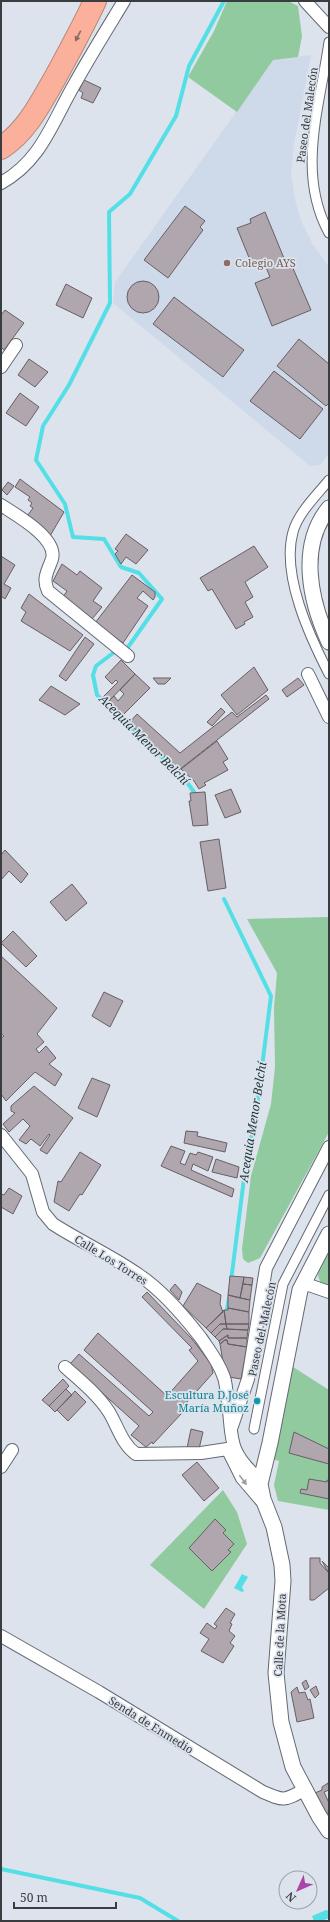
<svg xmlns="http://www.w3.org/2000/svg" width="330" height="1922" viewBox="0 0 330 1922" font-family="'Noto Serif',serif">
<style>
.built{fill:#ced9e9}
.green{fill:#90ca9e}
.water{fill:#53dfe5}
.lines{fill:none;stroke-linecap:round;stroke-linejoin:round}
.stream{stroke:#53dfe5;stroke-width:4}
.building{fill:#b0a6ad;stroke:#685f65}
.pedestrian-casing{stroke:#646a72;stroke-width:11}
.minor-casing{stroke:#646a72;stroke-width:14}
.tertiary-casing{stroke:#646a72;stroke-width:17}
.motorway-casing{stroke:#b7887a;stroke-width:24}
.pedestrian{stroke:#fff;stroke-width:9}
.minor{stroke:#fff;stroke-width:12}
.tertiary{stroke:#fff;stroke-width:15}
.motorway{stroke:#fab09a;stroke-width:22}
.oneway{fill:#876b64}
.oneway2{fill:#9c9ea0}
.education-dot{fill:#8d6e63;stroke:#dce3ed;stroke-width:1.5}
.culture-dot{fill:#0f9aa8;stroke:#dce3ed;stroke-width:1.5}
.labels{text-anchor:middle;stroke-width:3.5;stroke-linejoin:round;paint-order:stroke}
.street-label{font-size:11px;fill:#3a3d40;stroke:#dce3ed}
.education-label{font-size:11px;fill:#785e54;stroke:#dce3ed;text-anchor:start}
.culture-label{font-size:11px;fill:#0d838f;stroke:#dce3ed;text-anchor:end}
.water-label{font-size:12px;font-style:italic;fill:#1e3536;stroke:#dce3ed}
</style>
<rect width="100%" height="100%" fill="#dce3ed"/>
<path class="built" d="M311 55 294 144 291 172 295 200 302 223 313 245 329 267V453L320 465 310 466 113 303 115 282 273 60Z"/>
<path class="green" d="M227 1H288L298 6 302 36 298 57 273 60 237 112 188 77 214 31Z
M329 917V1132L260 1258 248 1263 243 1259 242 1249 251 1176 271 1104 275 1067 274 1008 277 973 247 919Z
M329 1245V1290C309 1277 321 1263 329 1245Z
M290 1365 329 1390V1510L278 1501 274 1485 279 1461 271 1459Z
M223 1490 237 1512 247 1544 204 1609 150 1565Z"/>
<path class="water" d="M242 1574 248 1577 242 1587 244 1591 242 1592 234 1588Z
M326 1910 329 1911V1918L322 1921H314L312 1916Z"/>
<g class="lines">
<path class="stream" d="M117 650 96 666 93 675 97 695 184 778 194 792
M126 650 162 599 139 573 121 567 104 539 73 537 65 504 36 460 43 426 69 385 110 303 109 212 130 194 176 116 189 66 224 1
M224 899 271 996 256 1114 246 1163 231 1281
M226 1315 229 1298
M1 1869 140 1898 178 1921"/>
</g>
<path class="building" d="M84 80 101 88 93 103 81 98 83 93 79 90Z
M185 206 205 221 200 227 203 230 168 278 144 260Z
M265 212 288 268 292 266 311 310 272 326 255 283 270 277 263 260 252 265 237 228 251 223 250 219Z
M127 297a16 16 0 1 1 32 0a16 16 0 1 1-32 0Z
M66 284 92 298 83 318 56 305Z
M174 297 244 350 223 377 153 324Z
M5 310 24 323 4 350 1 347V315Z
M299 339 329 364V403L326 406 277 366Z
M29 359 48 372 35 387 18 375Z
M274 371 323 409 300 439 250 401Z
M20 393 39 407 26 426 6 413Z
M20 479 64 512 50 536 25 519 33 508 30 506 32 503 28 500 30 497 15 487Z
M8 482 14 486 7 495 2 490Z
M126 534 148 550 136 564 126 557 121 564 115 554 118 551 115 549Z
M254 546 268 567 245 582 253 597 245 602 253 617 244 622 245 624 236 629 212 589 208 591 200 578Z
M1 556 15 565 4 584 11 588 5 599 1 596Z
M62 564 77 575 80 571 102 588 93 601 102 607 92 619 63 597 67 591 53 581Z
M132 575 155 592V597L153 600 143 591 137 598 148 606 123 643 95 623Z
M29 594 83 635 70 651 21 621 26 612 21 608Z
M85 637 94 644 66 681 59 676Z
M121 660 135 674 108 702 103 697 118 682 116 680 112 684 105 677Z
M254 667 268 690 237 715 221 695Z
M135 674 150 688 122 716 108 702 114 696 118 701 124 694 120 690Z
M153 678H171L165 684H158Z
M298 678 304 685 287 697 282 690Z
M51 686 80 704 65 715 39 700Z
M266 695 269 699 179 770 129 723 137 714 180 753 232 712 237 717Z
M221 708 225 712 212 726 207 722Z
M217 741 228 759 223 762 228 770 204 783 206 785 199 789 194 781 181 769Z
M231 789 241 812 225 818 215 795Z
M205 792 208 825 193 826 189 801H191L190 793Z
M219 839 226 888 208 891 200 842Z
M5 850 28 874 21 883 9 871 1 880V855Z
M72 884 87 903 66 921 50 902Z
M13 931 37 956 26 967 1 943Z
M1 956 57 1008 37 1034 44 1042 36 1049 39 1053 46 1046 56 1058 49 1064 62 1074 55 1086 35 1072 6 1101 1 1094V1038L4 1036 1 1033Z
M104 992 123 1001 110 1027 92 1016Z
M92 1078 110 1085 97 1117 78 1108Z
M34 1086 73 1118 47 1154 40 1150 50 1135 49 1134 40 1146 31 1139 26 1144 19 1140 30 1126 23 1119 9 1132 3 1124 15 1113 11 1111V1106Z
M186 1131 198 1132 197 1136 227 1143 225 1152 184 1143Z
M171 1146 185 1151 180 1163 185 1165 190 1153 196 1155 198 1152 213 1157 208 1171 193 1164 191 1170 234 1189 232 1197 161 1166Z
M80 1152 101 1165 82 1195 80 1194 69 1211 54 1202 58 1181 61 1182Z
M216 1159 239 1167 237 1178 212 1172Z
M9 1188 22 1196 13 1214 1 1207V1194L4 1195Z
M230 1276 244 1277 240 1298 228 1295Z
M244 1277 253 1278 252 1285 243 1284Z
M197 1283 221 1295 220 1304 223 1312 206 1328 183 1306Z
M175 1284 182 1292 179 1300 170 1290Z
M243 1284 252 1285 250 1300 240 1298Z
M147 1292 192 1339 211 1364 213 1373 180 1410 182 1413 153 1444 152 1442 146 1447 131 1435 139 1426 70 1364 79 1354 149 1416 153 1412 84 1350 98 1333 167 1396 198 1361 189 1350 192 1348 142 1297Z
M228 1295 250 1300 249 1312 228 1308Z
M228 1308 249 1312V1324H226L224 1310H228Z
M224 1310 226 1324H220L211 1333 206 1328Z
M220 1324H226L227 1329H223L215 1337 211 1333Z
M226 1324H249L248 1330 227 1329Z
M223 1329 248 1330 247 1338H228V1335L219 1341 215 1337Z
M228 1335V1338H247V1347L228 1344 227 1340H225L220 1344 219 1341Z
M225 1340H227L228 1344 247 1347 241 1379 229 1377 223 1362 220 1344Z
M63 1379 69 1386 49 1406 42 1400Z
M66 1389 72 1395 55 1412 49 1406Z
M75 1391 86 1402 68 1421 57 1410Z
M191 1429 203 1432 199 1449 187 1448Z
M294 1432 329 1449V1464L289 1453Z
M197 1462 219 1488 204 1501 182 1475Z
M309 1479 327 1482V1480L329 1481V1499L300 1493 301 1489 307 1490Z
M215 1519 226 1530 223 1533 234 1544 228 1550 231 1552 212 1571 189 1548Z
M310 1558H320V1563L328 1572 322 1561 329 1568V1588L314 1600H310Z
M226 1608 235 1614 230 1623 232 1624 229 1631 235 1636 230 1643 234 1646 223 1663 201 1651 209 1639 200 1633 207 1623 215 1629 217 1626 214 1624Z
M306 1680 309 1687 305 1690 302 1683Z
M316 1686 319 1694 315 1698 310 1690Z
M297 1687 299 1693 305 1692 308 1700 310 1699 314 1718 297 1722 291 1692Z
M328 1783 329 1790 324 1792 329 1803 328 1816 315 1793 322 1790V1787Z"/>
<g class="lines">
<defs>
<path id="pedestrian" d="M329 42C320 106 296 173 329 233
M329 480C317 495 298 513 293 532 281 575 310 637 329 674
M254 1429 283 1284 329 1195"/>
<path id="minor" d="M305 1 329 27
M1 183C41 161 52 123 74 85 90 56 107 29 124 1
M1 367 16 345
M1 505C16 515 58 538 52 559 48 571 42 578 48 591L128 656
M308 674 329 717
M1 1135 32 1174 43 1212 53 1224C81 1242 112 1256 139 1275 163 1291 184 1316 201 1338 209 1350 218 1361 223 1375 226 1381 226 1389 227 1396 234 1437 224 1448 260 1480
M303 1283 329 1292
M65 1367C80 1380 98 1395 109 1412 118 1427 122 1444 136 1454L201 1453 234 1448
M232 1426 248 1379 266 1268 329 1147
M228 1450 242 1478 265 1505
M1 1467 12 1450
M1 1636 99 1692 263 1792C284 1801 284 1801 304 1790"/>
<path id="tertiary" d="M329 508C298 546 310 601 329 642
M329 1234 300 1290 270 1443 260 1484 263 1499 274 1527 282 1565 283 1581 276 1673 281 1722 293 1767 319 1816 329 1831"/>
<path id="motorway" d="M1 148C27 131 40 104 55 78 69 52 83 27 95 1"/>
</defs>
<use href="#pedestrian" class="pedestrian-casing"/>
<use href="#minor" class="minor-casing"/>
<use href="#tertiary" class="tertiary-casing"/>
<use href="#motorway" class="motorway-casing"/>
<use href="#pedestrian" class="pedestrian"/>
<use href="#minor" class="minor"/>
<use href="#tertiary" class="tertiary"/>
<use href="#motorway" class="motorway"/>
</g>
<defs><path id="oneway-solid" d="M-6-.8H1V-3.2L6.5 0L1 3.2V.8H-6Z"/></defs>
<use class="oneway" href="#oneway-solid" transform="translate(78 36) rotate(117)"/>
<use class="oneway2" href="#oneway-solid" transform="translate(243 1480) rotate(53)"/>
<circle class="education-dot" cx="227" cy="263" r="4"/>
<circle class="culture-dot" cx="257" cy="1401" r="4"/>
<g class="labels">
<g class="street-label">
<text transform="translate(307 115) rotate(-82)" y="4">Paseo del Malecón</text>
<text transform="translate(111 1260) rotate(32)" y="4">Calle Los Torres</text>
<text transform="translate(262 1329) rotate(-78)" y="4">Paseo del Malecón</text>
<text transform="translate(280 1635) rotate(-87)" y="4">Calle de la Mota</text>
<text transform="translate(151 1725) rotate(32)" y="4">Senda de Enmedio</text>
</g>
<g class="education-label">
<text x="235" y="267">Colegio AYS</text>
</g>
<g class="culture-label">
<text x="249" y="1399">Escultura D.José<tspan x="249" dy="13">María Muñoz</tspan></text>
</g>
<g class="water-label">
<text transform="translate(144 740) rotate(45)" y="4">Acequia Menor Belchí</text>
<text transform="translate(253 1122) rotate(-81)" y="4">Acequia Menor Belchí</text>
</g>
</g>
<rect width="330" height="1922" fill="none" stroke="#3a3d40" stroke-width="4"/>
<g transform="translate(298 1890) rotate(225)"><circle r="19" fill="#dce3ed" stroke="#9ba1a8"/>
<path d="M0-3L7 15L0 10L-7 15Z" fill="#ad45a8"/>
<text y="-6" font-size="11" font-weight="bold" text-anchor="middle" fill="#3a3d40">N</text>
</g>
<path d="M14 1902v6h102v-6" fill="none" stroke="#3a3d40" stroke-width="2"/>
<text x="20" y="1902" font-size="12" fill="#3a3d40" stroke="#dce3ed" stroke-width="3" paint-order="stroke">50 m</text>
</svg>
